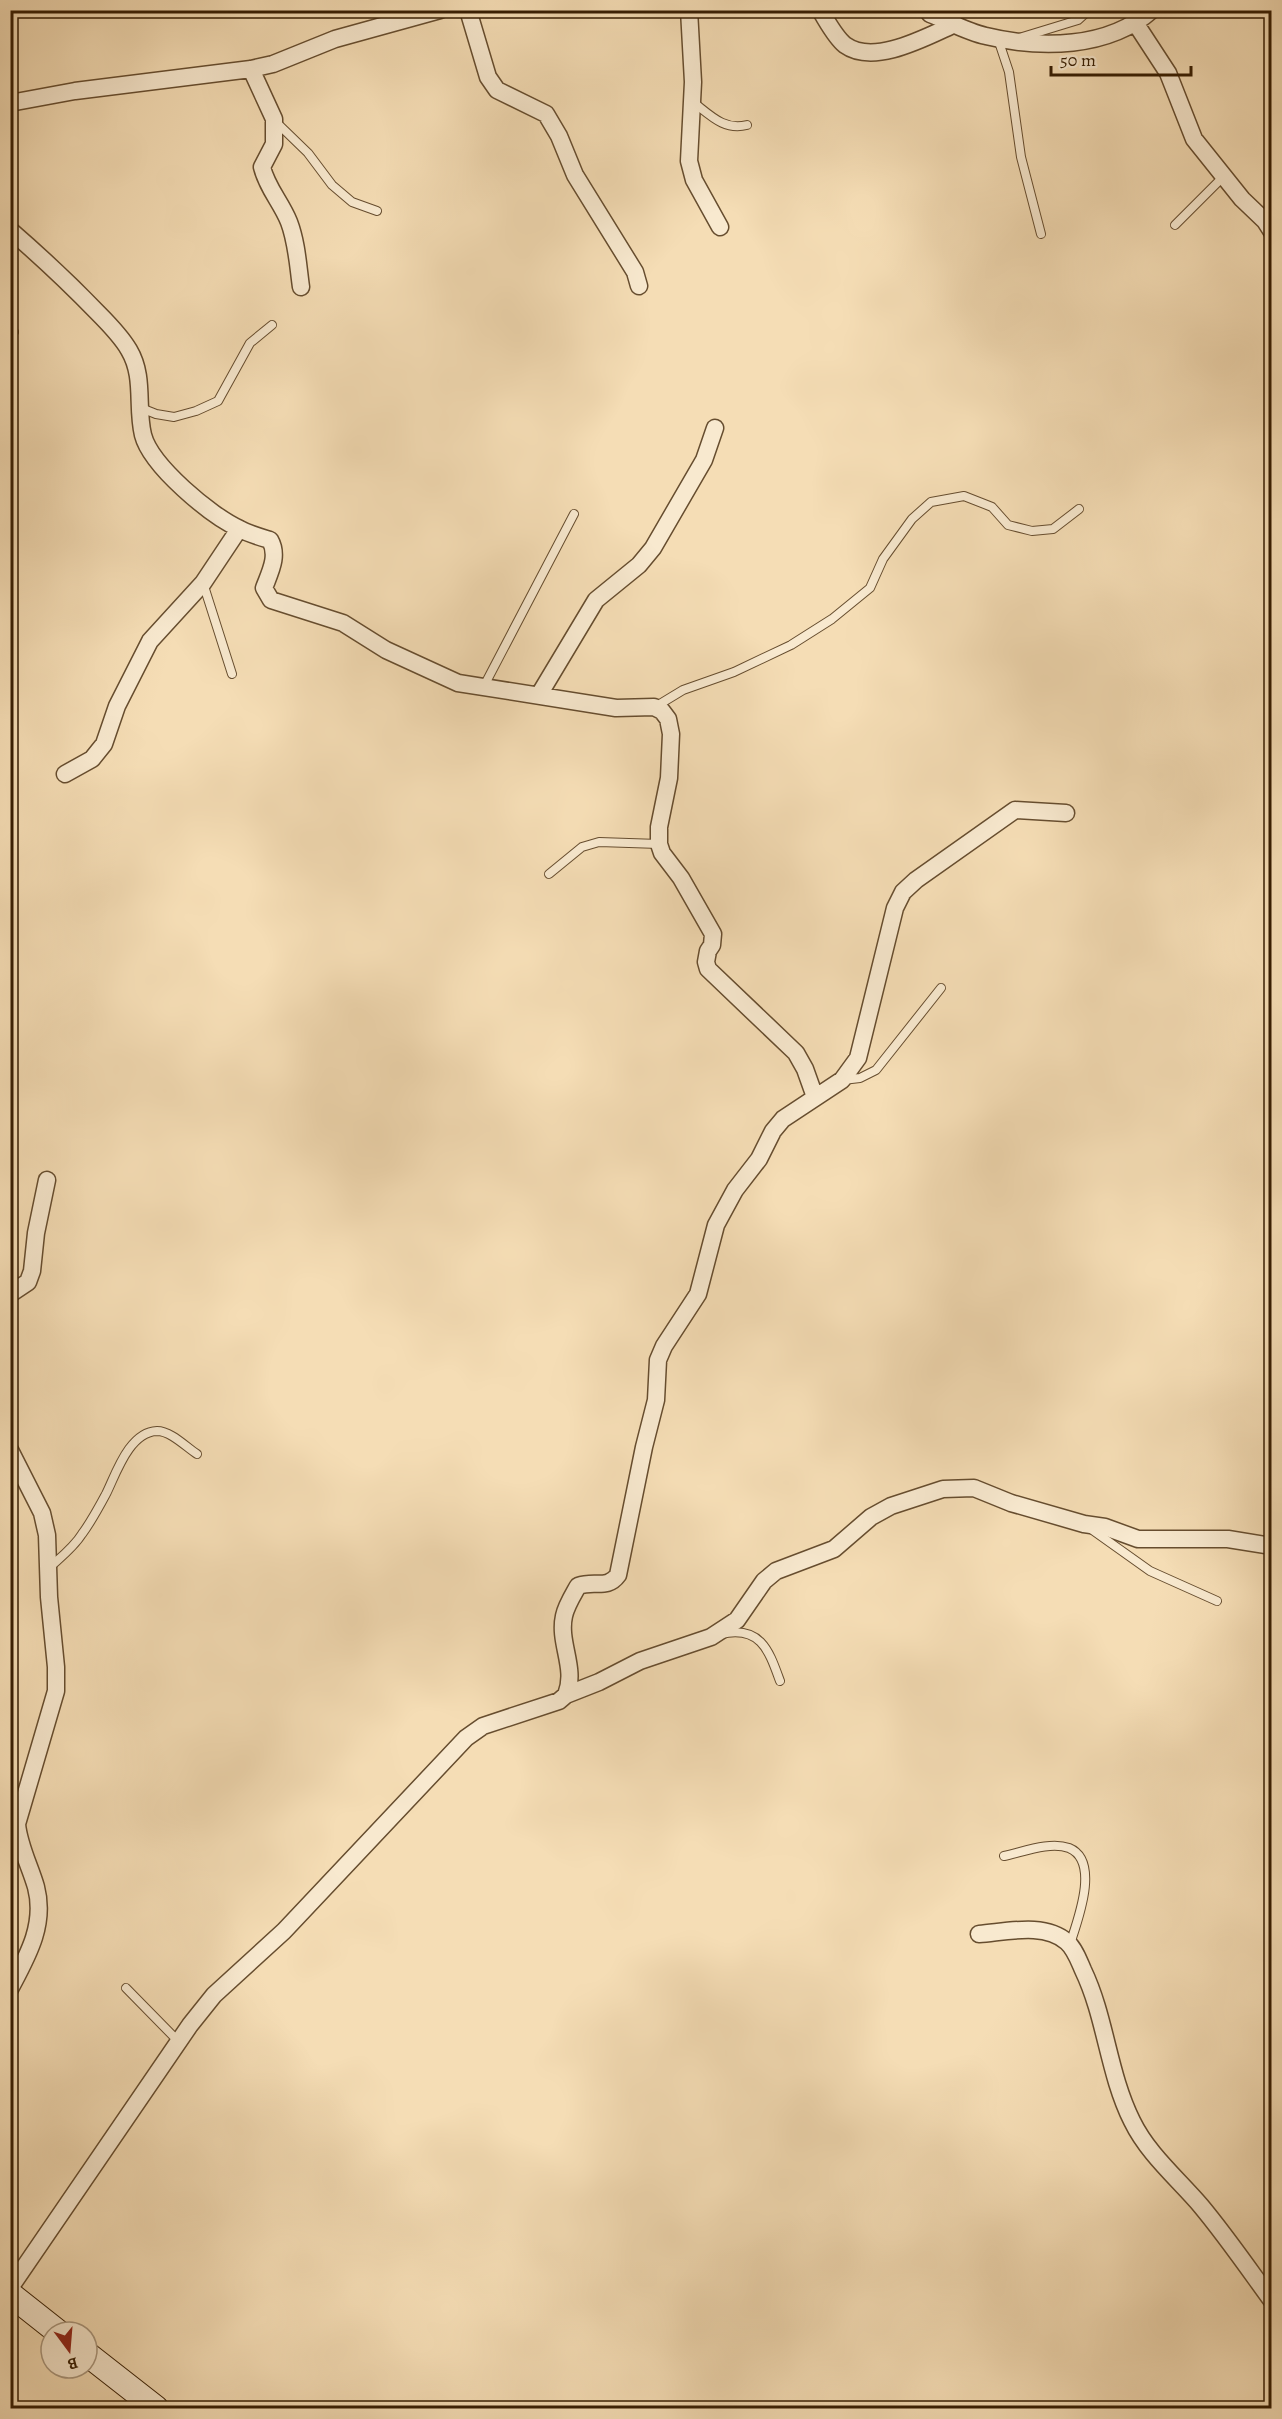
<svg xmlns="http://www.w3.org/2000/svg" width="1282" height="2419" viewBox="0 0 1282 2419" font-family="Alegreya,serif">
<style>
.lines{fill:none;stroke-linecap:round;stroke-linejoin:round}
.lane-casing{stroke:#664d2f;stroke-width:10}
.street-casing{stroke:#664d2f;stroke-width:19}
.secondary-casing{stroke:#361d02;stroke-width:26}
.lane{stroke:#f8e9cf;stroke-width:8}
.street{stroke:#f8e9cf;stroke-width:16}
.secondary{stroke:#f8e9cf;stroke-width:24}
</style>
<rect width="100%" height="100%" fill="#f5ddb5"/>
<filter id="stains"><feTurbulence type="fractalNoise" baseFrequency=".00333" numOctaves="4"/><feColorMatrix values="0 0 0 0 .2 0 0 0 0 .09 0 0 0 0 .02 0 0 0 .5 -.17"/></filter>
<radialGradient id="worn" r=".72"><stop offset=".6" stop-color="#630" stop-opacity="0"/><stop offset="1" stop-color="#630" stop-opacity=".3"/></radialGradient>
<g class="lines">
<defs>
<path id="lane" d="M1019 38 1078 20 1089 10
M998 39 1009 72 1021 157 1041 234
M693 102C710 115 724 131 747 125
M276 122 308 153 332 185 352 202 377 211
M1175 225 1224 176
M10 326 14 332
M141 408 156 414 174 417 196 411 218 401 250 343 272 325
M203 583 232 674
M484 686 574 514
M655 707 683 690 734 672 791 645 832 619 870 588 883 559 912 519 931 502 964 496 992 507 1008 525 1032 531 1053 529 1079 509
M549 874 582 847 599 842 659 844
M843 1080 860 1078 876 1070 941 988
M1091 1529 1150 1571 1217 1601
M50 1567C61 1557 74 1547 82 1534 91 1522 99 1507 106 1494 116 1474 129 1432 157 1431 171 1431 186 1447 197 1454
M721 1634C761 1625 769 1651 780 1681
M1004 1856C1023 1852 1050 1841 1069 1848 1101 1861 1077 1922 1070 1944
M126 1988 179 2042"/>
<path id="street" d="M468 10 488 77 497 90 546 114 559 136 575 175 635 272 639 286
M689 10 693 82 689 161 694 180 720 227
M820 10C827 21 835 37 845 45 874 66 926 37 955 24
M927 10 930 14C948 21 967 32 986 36 1040 49 1108 49 1152 10
M1136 24 1168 73 1194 139 1242 199 1265 221 1272 232
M251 69 274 119V144L262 167C267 188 281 202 289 222 297 243 298 266 301 287
M10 103 75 91 251 69 273 64 335 39 440 10
M10 230C40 256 69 283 97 312 108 323 121 336 129 350 145 377 136 406 143 435 151 466 211 516 240 529 249 534 260 537 270 540 279 556 270 572 264 588L271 600 343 623 386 650 458 683 616 708 654 707 662 711 668 719 671 734 669 778 659 827V844L662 853 681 878 713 934 712 945 708 951 706 962 708 969 796 1053 805 1069 815 1097
M539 695 596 600 639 565 653 548 704 460 715 428
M65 774 92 759 104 744 117 706 150 641 203 583 239 529
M10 1294 28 1282 32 1271 36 1233 47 1180
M10 1450 42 1513 47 1535 49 1597 56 1667V1691L17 1824C19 1846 30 1866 36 1887 46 1925 27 1957 10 1989
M566 1695C577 1668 558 1643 564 1616 566 1606 573 1595 578 1586 595 1580 607 1590 618 1575L644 1447 656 1400 658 1360 664 1346 698 1294 716 1225 735 1190 759 1159 773 1131 783 1119 842 1080 858 1058 895 908 903 892 916 880 1015 810 1066 813
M979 1934C1006 1932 1045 1922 1067 1942 1075 1949 1079 1961 1083 1970 1106 2018 1108 2073 1132 2121 1148 2154 1177 2178 1201 2206 1226 2236 1248 2268 1272 2301
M10 2288 190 2025 214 1995 284 1931 466 1738 483 1726 559 1701 566 1695 599 1682 640 1661 711 1637 737 1620 764 1581 776 1571 834 1549 871 1517 891 1506 943 1489 974 1488 1011 1503 1084 1524 1105 1527 1138 1539H1228L1272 1546"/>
<path id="secondary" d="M10 2294 58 2332
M87 2354 156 2408"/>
</defs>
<use href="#lane" class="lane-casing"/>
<use href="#street" class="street-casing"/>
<use href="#secondary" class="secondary-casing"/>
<use href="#lane" class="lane"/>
<use href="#street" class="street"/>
<use href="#secondary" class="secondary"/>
</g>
<rect width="1282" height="2419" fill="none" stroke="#f5ddb5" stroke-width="36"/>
<rect x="12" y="12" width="1258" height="2395" fill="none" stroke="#361d02" stroke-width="3"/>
<rect x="18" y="18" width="1246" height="2383" fill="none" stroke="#361d02" stroke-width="1.5"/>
<g transform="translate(69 2350) rotate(164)"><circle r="28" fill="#f8e9cf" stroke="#aa977d" stroke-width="1.5"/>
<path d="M0-4.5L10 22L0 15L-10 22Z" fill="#8f2418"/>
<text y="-9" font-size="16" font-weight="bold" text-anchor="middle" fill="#361d02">B</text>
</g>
<path d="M1051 66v9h140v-9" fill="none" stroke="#361d02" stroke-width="3"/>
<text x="1060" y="66" font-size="18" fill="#361d02" stroke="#f8e9cf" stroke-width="4.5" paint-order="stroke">50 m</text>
<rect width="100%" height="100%" filter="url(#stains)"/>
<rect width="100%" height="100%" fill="url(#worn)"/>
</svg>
